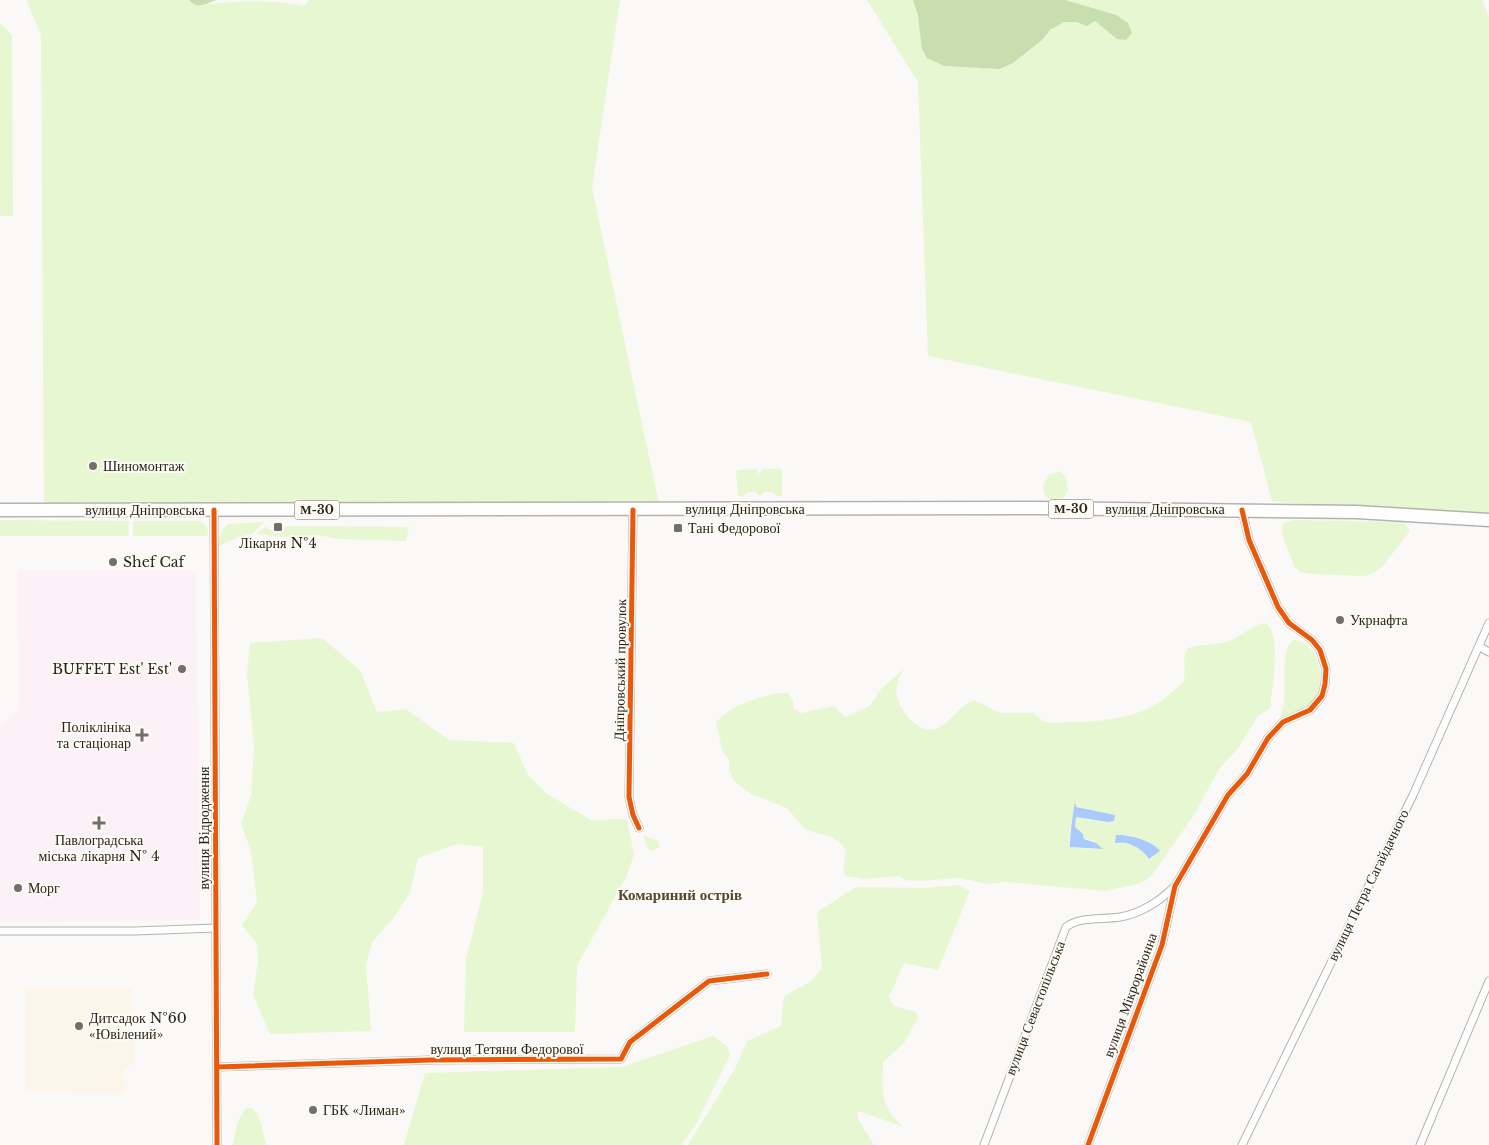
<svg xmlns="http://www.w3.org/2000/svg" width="1489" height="1145" viewBox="0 0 1489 1145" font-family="'Libre Baskerville',serif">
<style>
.built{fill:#fcf6ea}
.medical{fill:#fcf1f6}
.green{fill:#e6f7d2;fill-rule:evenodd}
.forest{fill:#c9deae}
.water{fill:#aac9fc}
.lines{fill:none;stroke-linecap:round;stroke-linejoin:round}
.street-casing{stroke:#b6b3ae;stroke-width:9}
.highway-casing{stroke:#b6b3ae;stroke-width:15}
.street{stroke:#fefefe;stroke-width:7}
.highway{stroke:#fefefe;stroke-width:12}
.cycleway-casing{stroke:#fdfaf5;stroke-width:8}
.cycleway{stroke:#e8590c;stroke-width:5}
.poi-dot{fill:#736f68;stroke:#fdfaf5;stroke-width:2}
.labels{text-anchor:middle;stroke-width:4;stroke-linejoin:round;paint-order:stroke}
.shield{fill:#fdfaf5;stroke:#69655c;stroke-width:1}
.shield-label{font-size:12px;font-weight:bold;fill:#2a251b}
.poi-label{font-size:14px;fill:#2a251b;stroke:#fdfaf5;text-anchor:start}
.street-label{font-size:14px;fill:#2a251b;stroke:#fdfaf5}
.neighbourhood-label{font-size:15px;font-weight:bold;fill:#544832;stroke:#fdfaf5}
</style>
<rect width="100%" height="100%" fill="#fbf9f7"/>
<path class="built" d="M25 988H132L134 1064 124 1069 125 1093 26 1092Z"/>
<path class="medical" d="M196 570 200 920 0 922V726L19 711 18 571Z"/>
<path class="green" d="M26 0H189L200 6C223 0 282 0 304 6L309 0H620L592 188 661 513H44L41 35Z
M867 0H913L921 30 944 66 1000 69 1012 63 1042 40 1050 30 1064 22H1076L1087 26 1095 21 1117 39 1090 8 1065 0H1482L1489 16V523L1272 501 1251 422 928 356 918 82Z
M0 23 12 35 13 216H0Z
M756 469 759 474 763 469H780L782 471V495L777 497 773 492H764L760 496 755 492H747L743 497 738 496 736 472 739 470Z
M1059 471 1066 477 1068 491 1063 498 1051 500 1045 496 1043 486 1049 475Z
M0 520 129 521 128 536H0Z
M1294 520 1401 522 1406 524 1410 531 1383 566 1374 573 1364 576 1312 574 1300 572 1294 566 1282 534 1283 523Z
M133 521H200L207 527 208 536H133Z
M264 522 252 534 238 537 217 547 222 530 228 524Z
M267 526 270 530 281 531 287 526 409 527 406 541 340 539 317 535 281 537 256 534Z
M1265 623C1283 633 1271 688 1271 706L1268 710 1258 716 1237 750 1219 769 1194 815 1152 875 1145 881 1134 885 1105 891 1006 882 987 884 959 878 919 881 905 880 899 876 863 879 846 876 843 872 846 851 841 844 831 837 806 830 787 808 751 794 734 781 729 770V759L723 752 716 724C723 707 770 692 788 693L793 701 794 709 801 713 834 706 845 717 870 706 880 690 904 669C896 682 894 691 900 705 907 719 923 736 940 727 953 719 959 706 974 700L1000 713H1033L1043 721 1052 723C1093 721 1140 723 1172 692 1175 689 1181 685 1183 682 1188 670 1180 661 1188 648 1201 644 1213 645 1226 642 1241 638 1250 625 1265 623ZM1078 806 1088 811 1112 814 1108 822 1076 817 1075 827 1084 838 1093 841 1101 849 1074 848 1069 844 1070 833ZM1128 835 1159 849 1152 858H1147C1145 847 1128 843 1118 842Z
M322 638 360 670 377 712 406 709 449 740 514 743 528 775 547 794 591 820 627 819 634 855 627 875 577 966 575 1032H464L466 959 483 892V847L457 844 418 858 410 893 392 920 372 942 366 965 371 1031 270 1034 253 995 258 961 257 944 242 925 257 902 251 851 241 824 251 795 254 745 247 674 250 643Z
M1293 640C1319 641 1328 681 1314 700 1306 710 1291 713 1279 719 1292 698 1276 656 1293 640Z
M643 835 658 841 660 847 651 851 647 847Z
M959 885 970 891 938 970 904 963 889 997 894 1006 916 1012 918 1018 904 1043 883 1062C883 1091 879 1107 904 1127L858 1111V1119L874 1145H688L736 1067 747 1041 781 1026 784 996 810 982 822 968 817 912 856 887 925 888Z
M713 1036 727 1046 730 1055 695 1126 681 1145H404L425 1073 622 1067Z
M247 1108H252L258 1115 262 1127 266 1145H233C236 1132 236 1118 247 1108Z"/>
<path class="forest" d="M189 0H216C206 4 197 10 189 0Z
M913 0H1065L1116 15 1128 23 1132 33 1126 40 1117 39 1095 21 1087 26 1076 22H1064L1050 30 1042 40 1013 63 1000 69 944 66 927 58 922 49 918 16Z"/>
<path class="water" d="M1075 802 1076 807 1115 815 1114 821 1108 822 1076 817 1075 827 1083 834 1084 839 1096 843 1103 849 1070 847C1069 844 1074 805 1075 802Z
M1116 835C1128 834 1154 841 1160 851L1149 859C1143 849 1128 840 1115 843Z"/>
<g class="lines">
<defs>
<path id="street" d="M214 510 217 1145
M633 510 629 797 633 815 639 828
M1480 647 1489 652
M0 931H135L216 928
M217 1067 430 1060 621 1059 630 1042 709 981 767 974
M984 1145 1066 927C1080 916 1102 920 1120 917 1140 914 1160 901 1174 887
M1088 1145 1162 945 1175 886 1228 795 1247 774 1268 738 1283 722 1310 710 1322 696 1325 684 1326 669 1320 650 1312 640 1289 623 1278 607 1249 540 1242 510
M1242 1145 1413 795 1489 623
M1420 1145 1489 981"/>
<path id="highway" d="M0 510 1036 508 1357 512 1489 520"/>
</defs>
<use href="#street" class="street-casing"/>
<use href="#highway" class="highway-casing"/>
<use href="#street" class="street"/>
<use href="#highway" class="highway"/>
<defs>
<path id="cycleway" d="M214 510 217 1145
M633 510 629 797 633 815 639 828
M217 1067 430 1060 621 1059 630 1042 709 981 767 974
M1088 1145 1162 945 1175 886 1228 795 1247 774 1268 738 1283 722 1310 710 1322 696 1325 684 1326 669 1320 650 1312 640 1289 623 1278 607 1249 540 1242 510"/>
</defs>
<use href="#cycleway" class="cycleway-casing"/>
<use href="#cycleway" class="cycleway"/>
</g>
<g class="poi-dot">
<circle cx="93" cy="466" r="5"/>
<rect x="273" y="522" width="10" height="10" rx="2.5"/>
<rect x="673" y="523" width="10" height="10" rx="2.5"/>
<circle cx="113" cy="562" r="5"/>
<circle cx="1340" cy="620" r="5"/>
<circle cx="182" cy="669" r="5"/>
<path d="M139.5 727.5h5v5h5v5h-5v5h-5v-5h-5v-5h5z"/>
<path d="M96.5 815.5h5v5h5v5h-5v5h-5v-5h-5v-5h5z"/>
<circle cx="18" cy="888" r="5"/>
<circle cx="79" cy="1026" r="5"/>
<circle cx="313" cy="1110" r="5"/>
</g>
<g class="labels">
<g class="shield">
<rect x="1048.5" y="499.5" width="45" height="19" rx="4"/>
<rect x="294.5" y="500.5" width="45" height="19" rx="4"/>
</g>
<g class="shield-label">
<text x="1071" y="513">М-30</text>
<text x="317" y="514">М-30</text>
</g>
<g class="poi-label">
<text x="103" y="471">Шиномонтаж</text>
<text x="688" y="533">Тані Федорової</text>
<text x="278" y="548" text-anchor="middle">Лікарня №4</text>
<text x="123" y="567">Shef Caf</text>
<text x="1350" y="625">Укрнафта</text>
<text x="172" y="674" text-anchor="end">BUFFET Est' Est'</text>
<text x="131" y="732" text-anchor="end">Поліклініка<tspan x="131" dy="16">та стаціонар</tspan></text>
<text x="99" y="845" text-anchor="middle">Павлоградська<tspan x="99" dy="16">міська лікарня № 4</tspan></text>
<text x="28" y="893">Морг</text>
<text x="89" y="1023">Дитсадок №60<tspan x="89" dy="16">«Ювілений»</tspan></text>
<text x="323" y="1115">ГБК «Лиман»</text>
</g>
<g class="street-label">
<text x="745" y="514">вулиця Дніпровська</text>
<text x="1165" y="514">вулиця Дніпровська</text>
<text x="145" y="515">вулиця Дніпровська</text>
<text transform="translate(620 670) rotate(-89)" y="5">Дніпровський провулок</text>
<text transform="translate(204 828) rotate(-90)" y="5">вулиця Відродження</text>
<text transform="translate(1368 885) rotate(-64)" y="5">вулиця Петра Сагайдачного</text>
<text transform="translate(1130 995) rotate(-70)" y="5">вулиця Мікрорайонна</text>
<text transform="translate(1035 1008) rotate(-69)" y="5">вулиця Севастопільська</text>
<text x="507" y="1054">вулиця Тетяни Федорової</text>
</g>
<g class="neighbourhood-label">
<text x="680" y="900">Комариний острів</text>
</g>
</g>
</svg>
